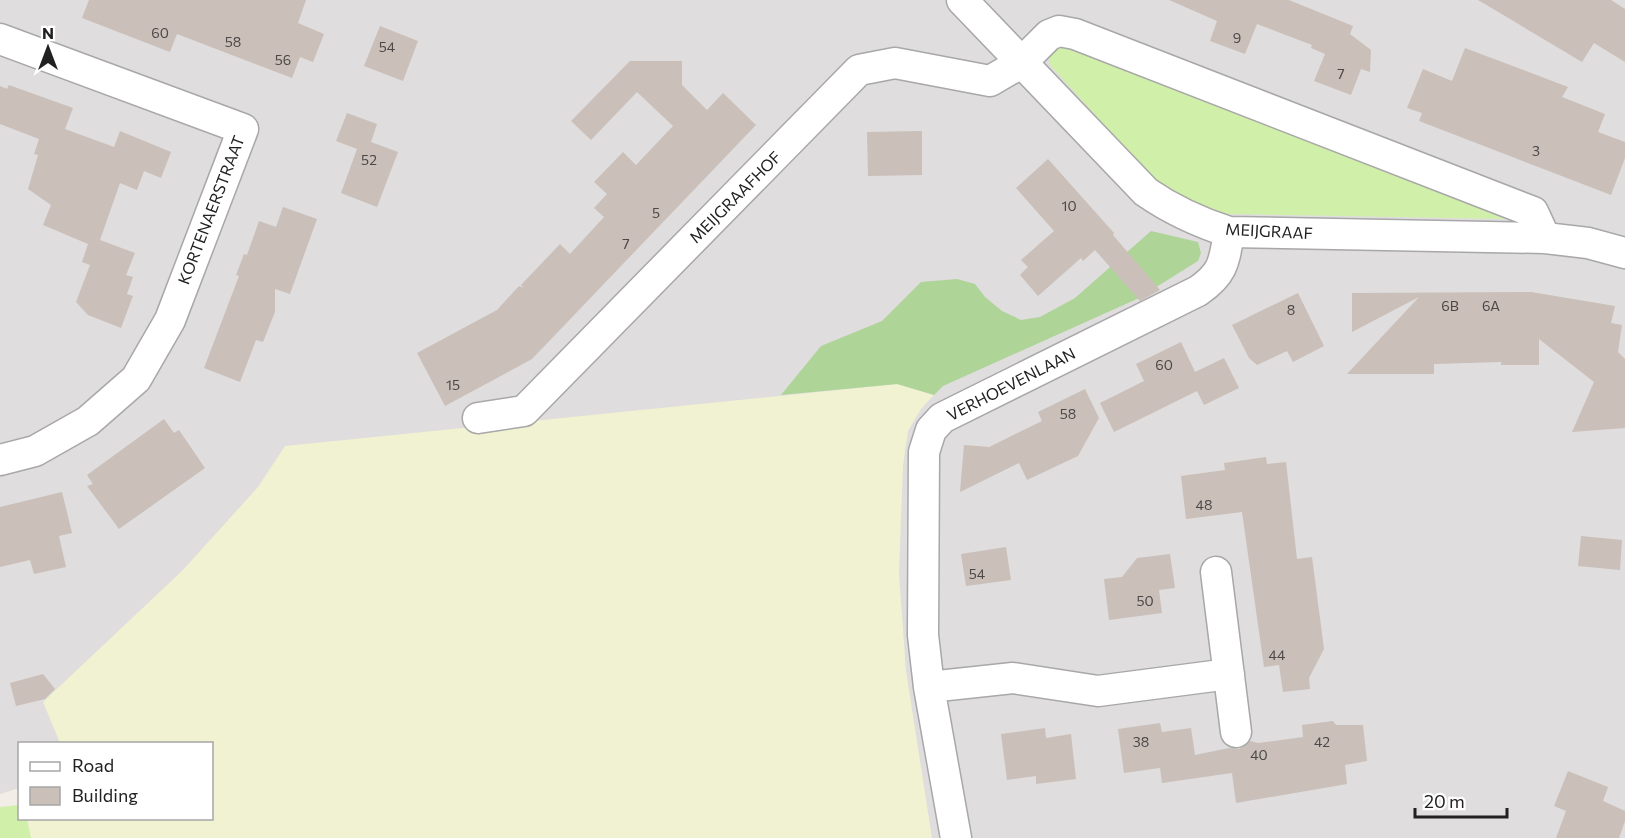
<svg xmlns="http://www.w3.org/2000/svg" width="1625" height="838" viewBox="0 0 1625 838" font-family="Commissioner,sans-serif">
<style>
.residential{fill:#dfdddd}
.farmland{fill:#f1f2d1}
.grass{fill:#d0efa9}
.forest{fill:#aed498}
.building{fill:#cabfb9}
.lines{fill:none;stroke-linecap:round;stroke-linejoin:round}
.street-casing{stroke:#a8a8a8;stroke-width:33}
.street{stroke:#fff;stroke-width:30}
.labels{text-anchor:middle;stroke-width:6;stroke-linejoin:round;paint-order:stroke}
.number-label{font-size:14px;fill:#4b4847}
.street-label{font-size:16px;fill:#212121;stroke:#fff}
</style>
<rect width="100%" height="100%" fill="#f2ede6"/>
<path class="residential" d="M0 0H1625V838H908L877 422 60 725 59 743 20 744 19 788 0 794Z"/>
<path class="farmland" d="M897 384 934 395 921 409 908 431 903 466 899 573 906 671 932 838H31L27 819 212 818V744L60 743 43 702 183 570 258 487 285 446Z"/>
<path class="grass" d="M1057 44H1070L1506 209V219L1225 214 1184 199 1153 179 1050 65V51Z
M19 805 20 818 27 819 31 838H0V807Z"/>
<path class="forest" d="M1151 231 1198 242 1201 253 1198 261 1137 299 943 386 934 395 897 384 781 395 821 346 882 321 921 282 957 279 975 284 985 297 1002 311 1021 320 1040 317 1075 298Z"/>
<path class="building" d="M89 0H306L298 23 324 34 313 62 300 57 292 78 177 34 170 52 82 18Z
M1169 0H1289L1353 26 1350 34 1371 50 1370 72 1361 69 1351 95 1314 81 1325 54 1311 48 1312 45 1257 24 1245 54 1210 41 1217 21Z
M1478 0H1611L1625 9V62L1594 43 1582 62Z
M380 26 418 41 403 81 364 66Z
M1465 48 1568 87 1562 97 1605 114 1598 132 1625 142V158L1611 195 1419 121 1422 113 1407 108 1423 69 1452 81Z
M630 61H682V85L707 110 723 93 756 125 532 359 445 406 417 353 497 310 519 286 524 288 521 285 560 244 570 254 604 217 594 208 607 194 594 182 623 152 636 165 673 126 637 92 591 140 571 121Z
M9 85 73 108 65 129 114 147 120 131 171 152 161 178 144 171 137 190 120 183 100 240 135 253 126 275 133 277 127 294 133 296 121 328 88 315 76 302 90 265 82 262 88 244 43 225 51 205 28 189 38 155 34 154 39 139 0 124V86L7 89Z
M347 113 377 124 371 142 398 152 377 207 341 193 357 149 336 141Z
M922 131V175L868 176 867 132Z
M1048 159 1114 233 1113 235 1160 290 1140 301 1095 250 1083 261 1081 258 1038 296 1020 275 1028 267 1021 260 1054 231 1016 188Z
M283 207 317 219 290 294 275 289V312L263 342 256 340 240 382 204 368 239 276 236 275 244 254 247 255 259 221 276 227Z
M1531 292 1615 306 1611 323 1622 325 1618 352 1625 359V428L1572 432 1594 382 1539 339V365H1501V362L1434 364V374H1347L1419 297 1352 332V293Z
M1298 293 1324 346 1293 362 1287 351 1257 365 1249 358 1232 325Z
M1181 342 1195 372 1224 358 1239 388 1204 405 1197 391 1114 432 1100 403 1144 381 1136 364Z
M1085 389 1099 418 1078 456 1027 480 1019 463 960 492 964 445 989 447 1042 421 1038 412Z
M164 419 174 433 179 430 205 468 119 529 87 486 93 484 87 475Z
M1266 457 1267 464 1286 462 1297 559 1312 557 1324 649 1309 678 1310 689 1283 692 1279 665 1264 667 1242 512 1186 519 1181 476 1225 470 1224 463Z
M62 492 72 533 59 536 66 567 34 574 30 560 0 567V507Z
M1581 536 1622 540 1620 570 1578 566Z
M1006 547 1011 580 966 586 961 554Z
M1170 554 1175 588 1159 590 1162 613 1109 620 1104 579 1122 577 1137 558Z
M43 674 55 689 45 699 16 706 10 683Z
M1333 721 1336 725H1363L1367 761 1345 765 1347 784 1236 803 1232 773 1162 783 1160 768 1124 773 1118 729 1160 723 1162 732 1191 728 1195 755 1229 748 1239 749 1250 741 1258 743 1303 737 1302 725Z
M1045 728 1046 738 1071 734 1076 779 1036 784V776L1007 780 1001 734Z
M1568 771 1608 787 1603 801 1625 811V821L1619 838H1556L1566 811 1554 806Z"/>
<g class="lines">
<defs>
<path id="street" d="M962 0 1146 192C1172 210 1198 222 1229 232L1545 238 1588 243 1625 253
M0 39 243 129 170 320 136 379 88 421 35 451 0 460
M478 418 524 411 859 70 895 63 990 81 1021 63 1049 35 1059 31 1075 34 1533 212 1545 238
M1216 572 1236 732
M929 687 1013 678 1098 691 1229 674
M956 838 929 687 923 635 924 452 931 430 942 418 1198 291C1224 273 1224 262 1229 232"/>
</defs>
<use href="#street" class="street-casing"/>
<use href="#street" class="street"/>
</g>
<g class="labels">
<g class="number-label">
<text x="160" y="38">60</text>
<text x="1237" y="43">9</text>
<text x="233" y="47">58</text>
<text x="387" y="52">54</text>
<text x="283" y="65">56</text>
<text x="1341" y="79">7</text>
<text x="1536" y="156">3</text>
<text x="369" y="165">52</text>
<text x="1069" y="211">10</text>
<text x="656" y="218">5</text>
<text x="626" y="249">7</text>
<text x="1450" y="311">6B</text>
<text x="1491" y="311">6A</text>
<text x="1291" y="315">8</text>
<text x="1164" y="370">60</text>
<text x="453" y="390">15</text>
<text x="1068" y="419">58</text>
<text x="1204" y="510">48</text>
<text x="977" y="579">54</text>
<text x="1145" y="606">50</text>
<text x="1277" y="660">44</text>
<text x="1141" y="747">38</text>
<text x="1322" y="747">42</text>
<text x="1259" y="760">40</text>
</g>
<g class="street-label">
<text transform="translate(735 197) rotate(-45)" y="6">MEIJGRAAFHOF</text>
<text transform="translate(211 210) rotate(-69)" y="6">KORTENAERSTRAAT</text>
<text transform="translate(1269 231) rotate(3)" y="6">MEIJGRAAF</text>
<text transform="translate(1011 384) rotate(-27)" y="6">VERHOEVENLAAN</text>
</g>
</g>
<rect x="18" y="742" width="195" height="78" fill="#ffffff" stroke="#a6a6a6" stroke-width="1.5"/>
<rect x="30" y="762" width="30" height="9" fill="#ffffff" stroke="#a6a6a6" stroke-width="1.5"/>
<text x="72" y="772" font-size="18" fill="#212121">Road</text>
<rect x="30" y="787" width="30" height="18" fill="#cabfb9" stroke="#a6a6a6" stroke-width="1.5"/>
<text x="72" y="802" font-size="18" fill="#212121">Building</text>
<g transform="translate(48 48)" stroke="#ffffff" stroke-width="4.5" paint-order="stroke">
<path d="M0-4.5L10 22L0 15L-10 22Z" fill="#212121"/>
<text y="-9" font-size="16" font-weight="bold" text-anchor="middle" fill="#212121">N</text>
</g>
<path d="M1415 808v9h92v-9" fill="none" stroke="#212121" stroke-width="3"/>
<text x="1424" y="808" font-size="18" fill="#212121" stroke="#ffffff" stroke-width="4.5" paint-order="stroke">20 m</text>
</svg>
